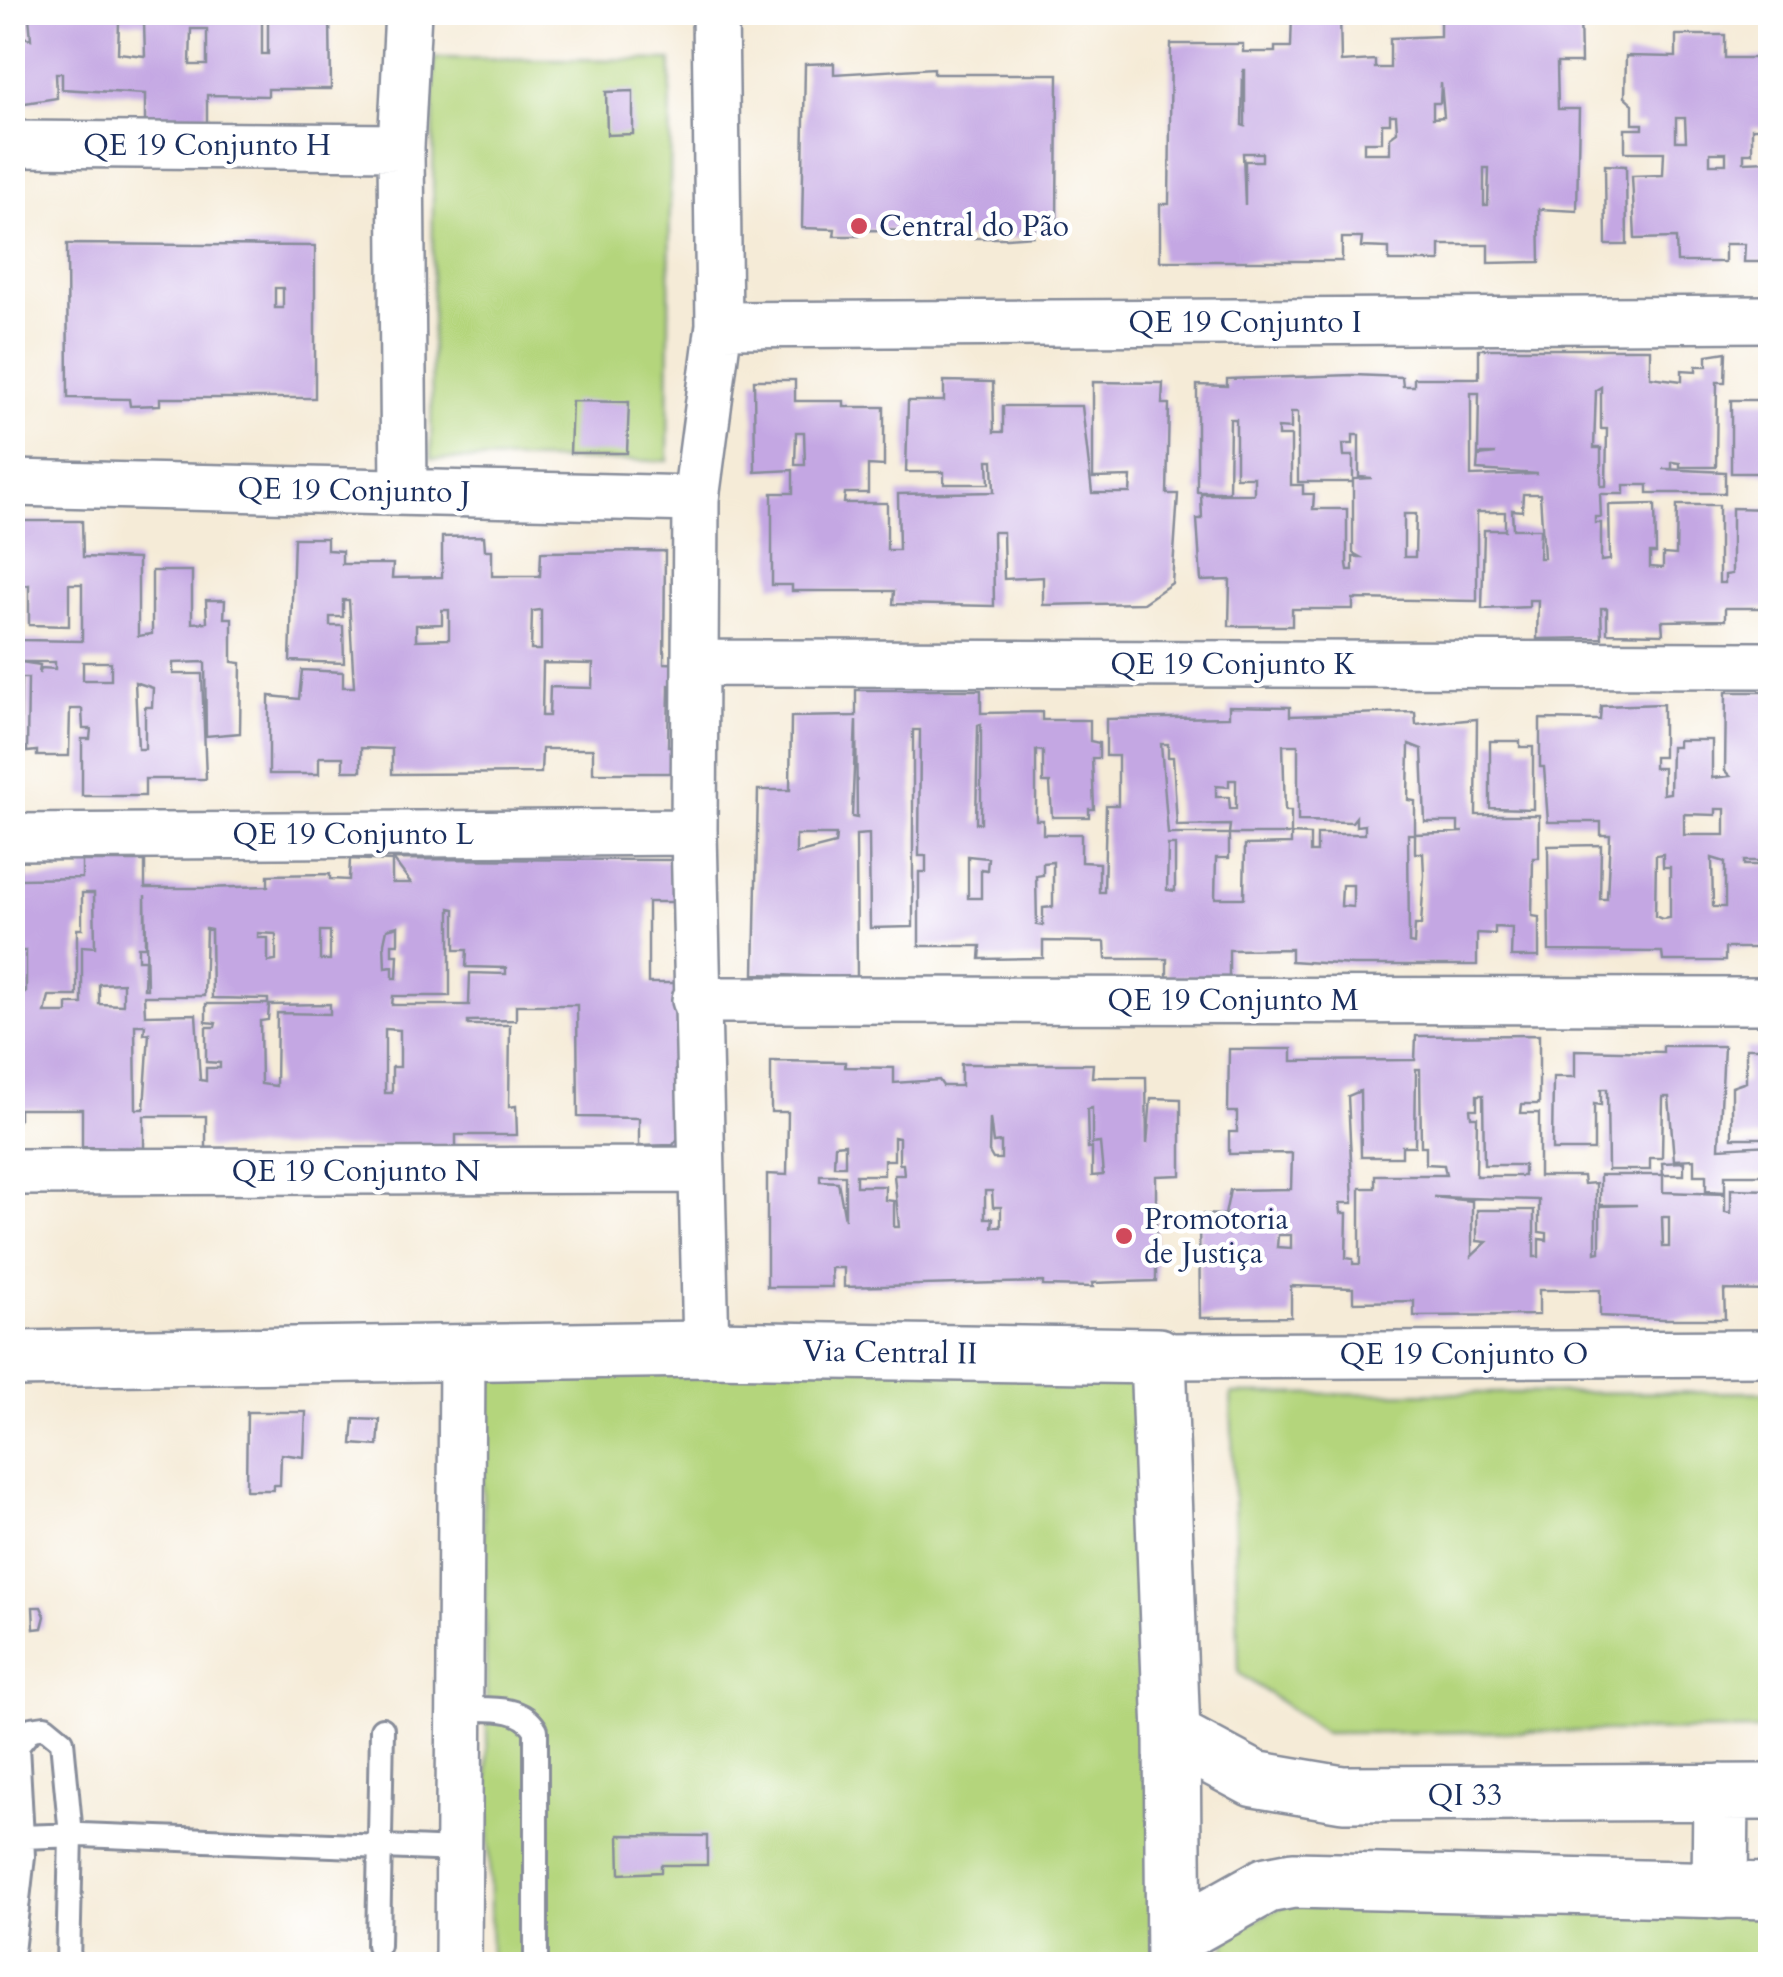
<svg xmlns="http://www.w3.org/2000/svg" width="1783" height="1977" viewBox="0 0 1783 1977" font-family="Cardo,serif">
<style>
.green{fill:#b4d57c;stroke:#68826d;stroke-width:2.5}
.building{fill:#c4a7e3;fill-rule:evenodd}
.lines{fill:none;stroke-linecap:round;stroke-linejoin:round}
.lane-casing{stroke:#888d9a;stroke-width:28}
.street-casing{stroke:#888d9a;stroke-width:50}
.secondary-casing{stroke:#888d9a;stroke-width:60}
.lane{stroke:#fff;stroke-width:22}
.street{stroke:#fff;stroke-width:45}
.secondary{stroke:#fff;stroke-width:55}
.poi-dot{fill:#d1495b;stroke:#fff;stroke-width:4}
.labels{text-anchor:middle;stroke-width:9;stroke-linejoin:round;paint-order:stroke}
.street-label{font-size:30px;fill:#1b2f5e;stroke:#fff}
.poi-label{font-size:30px;fill:#1b2f5e;stroke:#fff;text-anchor:start}
</style>
<rect width="100%" height="100%" fill="#fff"/>
<filter id="ink" filterUnits="userSpaceOnUse"><feTurbulence type="fractalNoise" baseFrequency=".01" numOctaves="2"/><feDisplacementMap in="SourceGraphic" scale="20" xChannelSelector="R" yChannelSelector="G"/><feConvolveMatrix kernelMatrix="1 2 1 2 8 2 1 2 1" color-interpolation-filters="sRGB"/></filter>
<filter id="wash" filterUnits="userSpaceOnUse"><feTurbulence type="fractalNoise" baseFrequency=".0048" numOctaves="4" result="noise"/><feDisplacementMap in="SourceGraphic" scale="40" xChannelSelector="R" yChannelSelector="G"/><feGaussianBlur stdDeviation="2.25" result="paint"/><feColorMatrix in="noise" values="0 0 0 0 0 0 0 0 0 0 0 0 0 0 0 0 0 1.4 0 .05"/><feComposite in="paint" operator="in"/></filter>
<g filter="url(#wash)">
<rect width="100%" height="100%" fill="#f5ebd7"/>
<path class="green" d="M434 58 671 60 668 461 431 459Z
M1127 1359 1165 1407 1181 1964H491L481 1395 506 1365Z
M1770 1392V1730L1325 1733 1239 1673 1231 1394Z
M1296 1899 1770 1901V1964H1226V1937Z"/>
<g id="blocks">
<path class="building" d="M22 12H262V54H268V12H315V19L330 18 331 89H268V96L207 95V123H145V94L62 89V73H56L57 98 12 105V60H21V41H12V34L31 39 29 17H22ZM119 22 144 23 145 56 118 53ZM191 29H207V65H190Z
M1440 12H1580L1581 63H1557L1558 109H1579L1577 211 1539 209 1540 262 1488 263V245H1440V261H1389V248L1361 247 1362 238H1342V261H1160V204H1169L1171 44H1243V52H1275V47H1291L1292 13H1340L1341 62 1375 60V68H1390V38L1440 36ZM1243 70H1245V126L1242 125ZM1441 83 1444 117 1433 118V103H1440ZM1390 115H1396L1397 132 1390 137V153H1364V142H1382V123H1390ZM1243 153H1262V161H1245V205ZM1484 168H1489L1488 205H1484Z
M1676 35H1725V58H1770V128H1752V153H1744V162L1769 161 1770 262H1744L1745 244H1725V262H1677L1676 238 1635 239 1632 176 1663 175 1664 152H1625V129H1643V124H1633V104L1625 97 1626 56 1676 57ZM1676 118H1685L1686 141H1676ZM1710 153H1726V164H1710Z
M834 63V74L934 68V74H1058L1057 230H1033V236L1007 238H934V231L859 230V236H834L835 229 802 228 805 64Z
M633 91V134L607 135 606 92Z
M1605 165 1626 166 1627 245H1606Z
M67 244 315 246V398H160V405L130 406 129 399 68 398ZM275 288H283V308H275Z
M1479 349H1650V377L1682 381V370L1696 371V366H1707V355L1726 352 1725 382H1717L1716 467H1680V463L1672 462V469H1663L1725 472V493H1648V485H1624V494H1600L1601 517H1595V523H1601V561L1610 560 1609 505 1655 504 1656 553H1650V567L1663 568V554L1676 555 1677 505H1719V583H1725V575L1732 574V508L1770 509V608H1725V620L1662 621 1663 634 1607 633V608H1601L1602 638 1537 639 1538 600H1529V607L1482 609 1484 530H1505V512H1477V601L1353 599V609H1292V626H1229L1230 580 1201 581 1197 519H1202L1201 494H1254V477H1236V419H1230L1229 492H1197V385L1227 386V379L1353 375 1402 377 1403 386H1414V378H1479ZM1601 387V429H1607L1606 486H1601V448H1594L1596 390ZM1471 393H1479L1478 454H1496L1478 456 1477 470 1538 474 1471 476ZM1291 412H1298V482H1353V456H1344L1343 444H1353V435H1359V477L1372 478 1353 479V553L1360 557H1353V570H1348L1347 564V509H1313L1314 494H1303V485H1291V436H1278V428L1291 429ZM1523 494H1540L1544 558H1539L1540 529H1513L1512 510 1522 511ZM1404 514H1416L1415 557H1404Z
M754 380H795V401H844V407H884V466L868 465V493H845L844 503H887V550H899L898 494 994 492 993 460H988L989 484H944V472H906L908 401H944V381L993 382 994 432H1003V406H1082L1092 493H1130L1131 477 1093 478V382L1163 383 1162 404H1169L1167 494H1178L1172 583 1143 603 1043 605V577L1004 579 1003 532H993L994 606 893 604 894 591H792V585H772V493H793V470L755 472ZM796 432H804L805 465H795Z
M1731 400H1770V473H1731Z
M572 401 629 402 627 453H570Z
M12 521H82L83 557 138 559V636L152 634V571H192V623L207 622 206 600H225L224 618H232V662L241 663 240 733 206 736 205 662 173 663V674H202L206 779H145V796H82V739H90L91 729H83L82 709H70L69 756H37V751L27 752 28 678H21L20 730H12ZM69 584H82V641L21 640V586L29 585V625L69 626ZM21 662H55V669L41 668 39 674 40 665ZM83 662H111V680H83ZM135 682 153 688 152 707H145V749H138Z
M484 536 485 550H492V576H540L541 552 665 551 664 663 683 664V686L669 685 668 746H682L683 773H593V749H542L541 773 392 774V749L361 748V771H343V757H319V774H269V696L299 699 302 670 343 672V687H354L349 600H343V617H330V626H343L344 663 290 661 294 538H327V550L342 551V564H393L392 578 442 577V537ZM442 610H449V639L416 640V625L442 624ZM541 610V650H531L532 611ZM543 663 593 664 592 688 550 687 549 716H542Z
M856 690H981V713L1042 712V720H1090V741L1099 743V758H1092L1094 809H1089V817H1052L1050 783H1043V751L1036 750V820H1043V834H1081V862L1099 863V892H1104L1106 805H1118V756H1106V719L1229 717V706L1290 707V716L1415 712 1416 725 1477 719 1476 815H1539V858H1533L1532 916 1539 917V957H1511L1512 928 1495 927V934L1477 933V965H1353L1291 961V949L1229 950V977H1167V959H1106L1105 942 1043 941V958L980 959 981 946H919V872H926V856H919L920 730H913V927L870 928 869 834 856 835 857 978 754 974 758 790H790L791 717 856 716ZM856 720 857 818 852 817ZM981 724V823H976L978 725ZM1161 744H1168V757H1173L1177 826 1230 825 1229 834H1168ZM1409 744 1422 749 1425 822H1458V832H1464L1415 834V853H1423L1424 875 1421 925H1415L1414 944 1409 943 1408 834H1415V801L1408 800ZM1283 745H1298V821L1352 822 1356 817V826L1365 825V834H1317V852H1310V835L1291 834V844L1245 845 1244 898H1215L1216 858H1229V834H1291V811H1285ZM1229 780H1236V809H1230L1229 797H1216V786L1229 787ZM796 835H836L835 844 796 854ZM1168 845H1175V891L1167 890ZM968 856 988 858 987 870 981 869V898H968ZM1053 862V907L1043 908V926L1037 925 1036 876 1043 875V863ZM1342 885H1353V907L1341 906Z
M1726 692H1770V861H1744V865H1770V948H1725V961H1663L1662 952 1549 951 1548 846 1601 845 1600 899H1607L1610 835H1601V822H1548L1544 767H1540V719L1600 720 1601 706 1663 704V757H1654V768H1663V794L1670 793 1671 747H1678V740H1712V778L1730 776 1725 771ZM1716 809H1725V835H1684V814L1716 815ZM1663 854V867H1670V918L1662 919 1655 916 1656 855ZM1712 858 1725 862V907H1713Z
M12 737 21 738V801H12Z
M1490 741H1520V747H1533V809L1490 808Z
M350 859 392 861V883H411L393 859 676 860 686 902H648V983H682V1133L673 1145 639 1146V1118L578 1117 577 1005H516V1020L468 1021V1025H510L509 1107 516 1106 517 1135H456V1147L206 1148V1116H144V1148L82 1147V1109H19V1120H12V1079H19L20 1004H12V947H19L20 939H12V861H20V879L82 878V861H145V888H206L268 886V875L330 874V879L349 880ZM82 893H94L95 947 82 946V1004H67V1013H45L49 996H77V929H82ZM145 895 147 989H144L145 960H138V947H145ZM450 908 455 909V950H467L466 967 506 968V974L470 973 469 1005H392L393 996H450ZM398 926V944H392V955H398L397 978H393V967L385 968 384 943 387 929ZM206 929 211 930 212 998 268 999V1004H206V1022L216 1023 215 1027H206V1062L220 1063V1068H206V1081L200 1080 196 1014 145 1015 144 996H204ZM320 931H330V960H320ZM258 933 276 934V961L268 962V938H258ZM19 951H26V992L19 993ZM123 983V1005L99 1004V984ZM330 1004V1014L277 1013 276 1086 261 1084 260 1021 268 1020 269 1005ZM135 1025H145L144 1034 149 1033 144 1109H136ZM385 1029 400 1030V1067H392V1093H385Z
M1539 1035V1104H1522L1521 1113H1539V1176H1583L1584 1184 1596 1183V1253L1600 1252V1206L1637 1205H1600V1175H1663V1192L1725 1194V1212L1731 1213V1189L1770 1190V1291L1724 1290 1725 1319H1663L1600 1316V1290H1539V1315L1414 1316V1301L1353 1302V1288L1291 1286V1317L1200 1318 1199 1214 1225 1215 1230 1190 1291 1189 1292 1153 1229 1154V1132H1237V1112H1228L1229 1049H1292V1061L1415 1060 1416 1036ZM1416 1069H1420L1421 1146H1426V1164L1444 1165 1446 1175H1375V1188H1360V1264H1353V1259L1346 1258 1347 1213H1341L1340 1203H1353L1348 1096 1360 1091 1361 1157H1402V1146H1415ZM1477 1095H1483L1484 1165H1524V1176H1476L1477 1117H1471L1470 1109H1477ZM1434 1197 1539 1200V1232L1547 1233V1240L1539 1239V1257H1534V1210H1477V1241L1487 1242 1472 1256V1201ZM1662 1217H1669V1247H1663ZM1278 1235H1291V1248L1277 1247Z
M1663 1046H1724L1719 1148 1770 1145V1175H1725V1192L1706 1191V1175H1694V1159L1674 1160 1669 1097H1663L1662 1158H1650V1170H1608L1607 1089H1601V1105L1594 1104V1150H1552L1553 1077H1575V1050L1663 1052Z
M1746 1048H1770V1138H1732V1087L1746 1082Z
M771 1061 845 1062V1067L894 1068V1083L939 1080 943 1086H961V1064H1093L1092 1077H1146L1147 1144 1151 1098 1181 1099V1175L1156 1176V1281L1092 1283 1093 1287 1043 1286V1282L844 1287V1268H831L832 1287H767V1174L787 1175 788 1112H771ZM1092 1108V1144L1100 1143 1103 1175 1092 1176V1148H1088L1087 1109ZM990 1118 993 1143 1001 1142V1159H993L989 1152ZM894 1137 899 1138V1164H903L904 1175H894L899 1227H894V1201L885 1200V1186H856V1175H884V1160H894ZM845 1144V1166H834L835 1145ZM820 1175H845V1219L838 1182 820 1181ZM985 1191H992L993 1207H1001V1227H992L993 1218H985Z
M1684 1162V1175H1663L1662 1163Z
M247 1412H306L304 1457 281 1454 280 1485H273V1490H246Z
M354 1419 380 1420 378 1446 352 1444Z
M33 1607H41L45 1616 42 1628 34 1629Z
M619 1835 707 1836V1865H661V1872L620 1874Z"/>
</g>
</g>
<g filter="url(#ink)">
<use href="#blocks" fill-opacity="0" stroke="#888d9a" stroke-width="2.5"/>
<g class="lines">
<defs>
<path id="lane" d="M458 1709C486 1710 521 1704 536 1730V1964
M20 1837 81 1835 459 1850
M378 1945 382 1729
M12 1952 23 1856 17 1746 31 1729 45 1727 62 1741 71 1835 68 1964"/>
<path id="street" d="M12 144 401 147
M719 325 1770 319
M12 483 696 499
M404 490 401 147 408 12
M696 663 1770 665
M12 837 694 832
M695 1000 1770 1001
M12 1172 700 1170
M706 1349 694 832 696 499 719 325 715 12
M1158 1356 1770 1353
M458 1964 462 1354"/>
<path id="secondary" d="M12 1359 706 1349 1158 1356 1172 1735 1174 1964
M1172 1735 1254 1779 1343 1794 1770 1792
M1720 1891 1721 1792
M1174 1937 1267 1885 1293 1880 1770 1891"/>
</defs>
<use href="#lane" class="lane-casing"/>
<use href="#street" class="street-casing"/>
<use href="#secondary" class="secondary-casing"/>
<use href="#lane" class="lane"/>
<use href="#street" class="street"/>
<use href="#secondary" class="secondary"/>
</g>
</g>
<g class="poi-dot">
<circle cx="859" cy="226" r="10"/>
<circle cx="1124" cy="1236" r="10"/>
</g>
<g class="labels">
<g class="street-label">
<text x="207" y="155">QE 19 Conjunto H</text>
<text x="1245" y="332">QE 19 Conjunto I</text>
<text transform="translate(354 490) rotate(1)" y="10">QE 19 Conjunto J</text>
<text x="1233" y="674">QE 19 Conjunto K</text>
<text x="353" y="844">QE 19 Conjunto L</text>
<text x="1233" y="1010">QE 19 Conjunto M</text>
<text x="356" y="1181">QE 19 Conjunto N</text>
<text transform="translate(890 1352) rotate(1)" y="10">Via Central II</text>
<text x="1464" y="1364">QE 19 Conjunto O</text>
<text x="1465" y="1805">QI 33</text>
</g>
<g class="poi-label">
<text x="879" y="236">Central do Pão</text>
<text x="1144" y="1229">Promotoria<tspan x="1144" dy="34">de Justiça</tspan></text>
</g>
</g>
<rect width="1783" height="1977" fill="none" stroke="#fff" stroke-width="50"/>
</svg>
